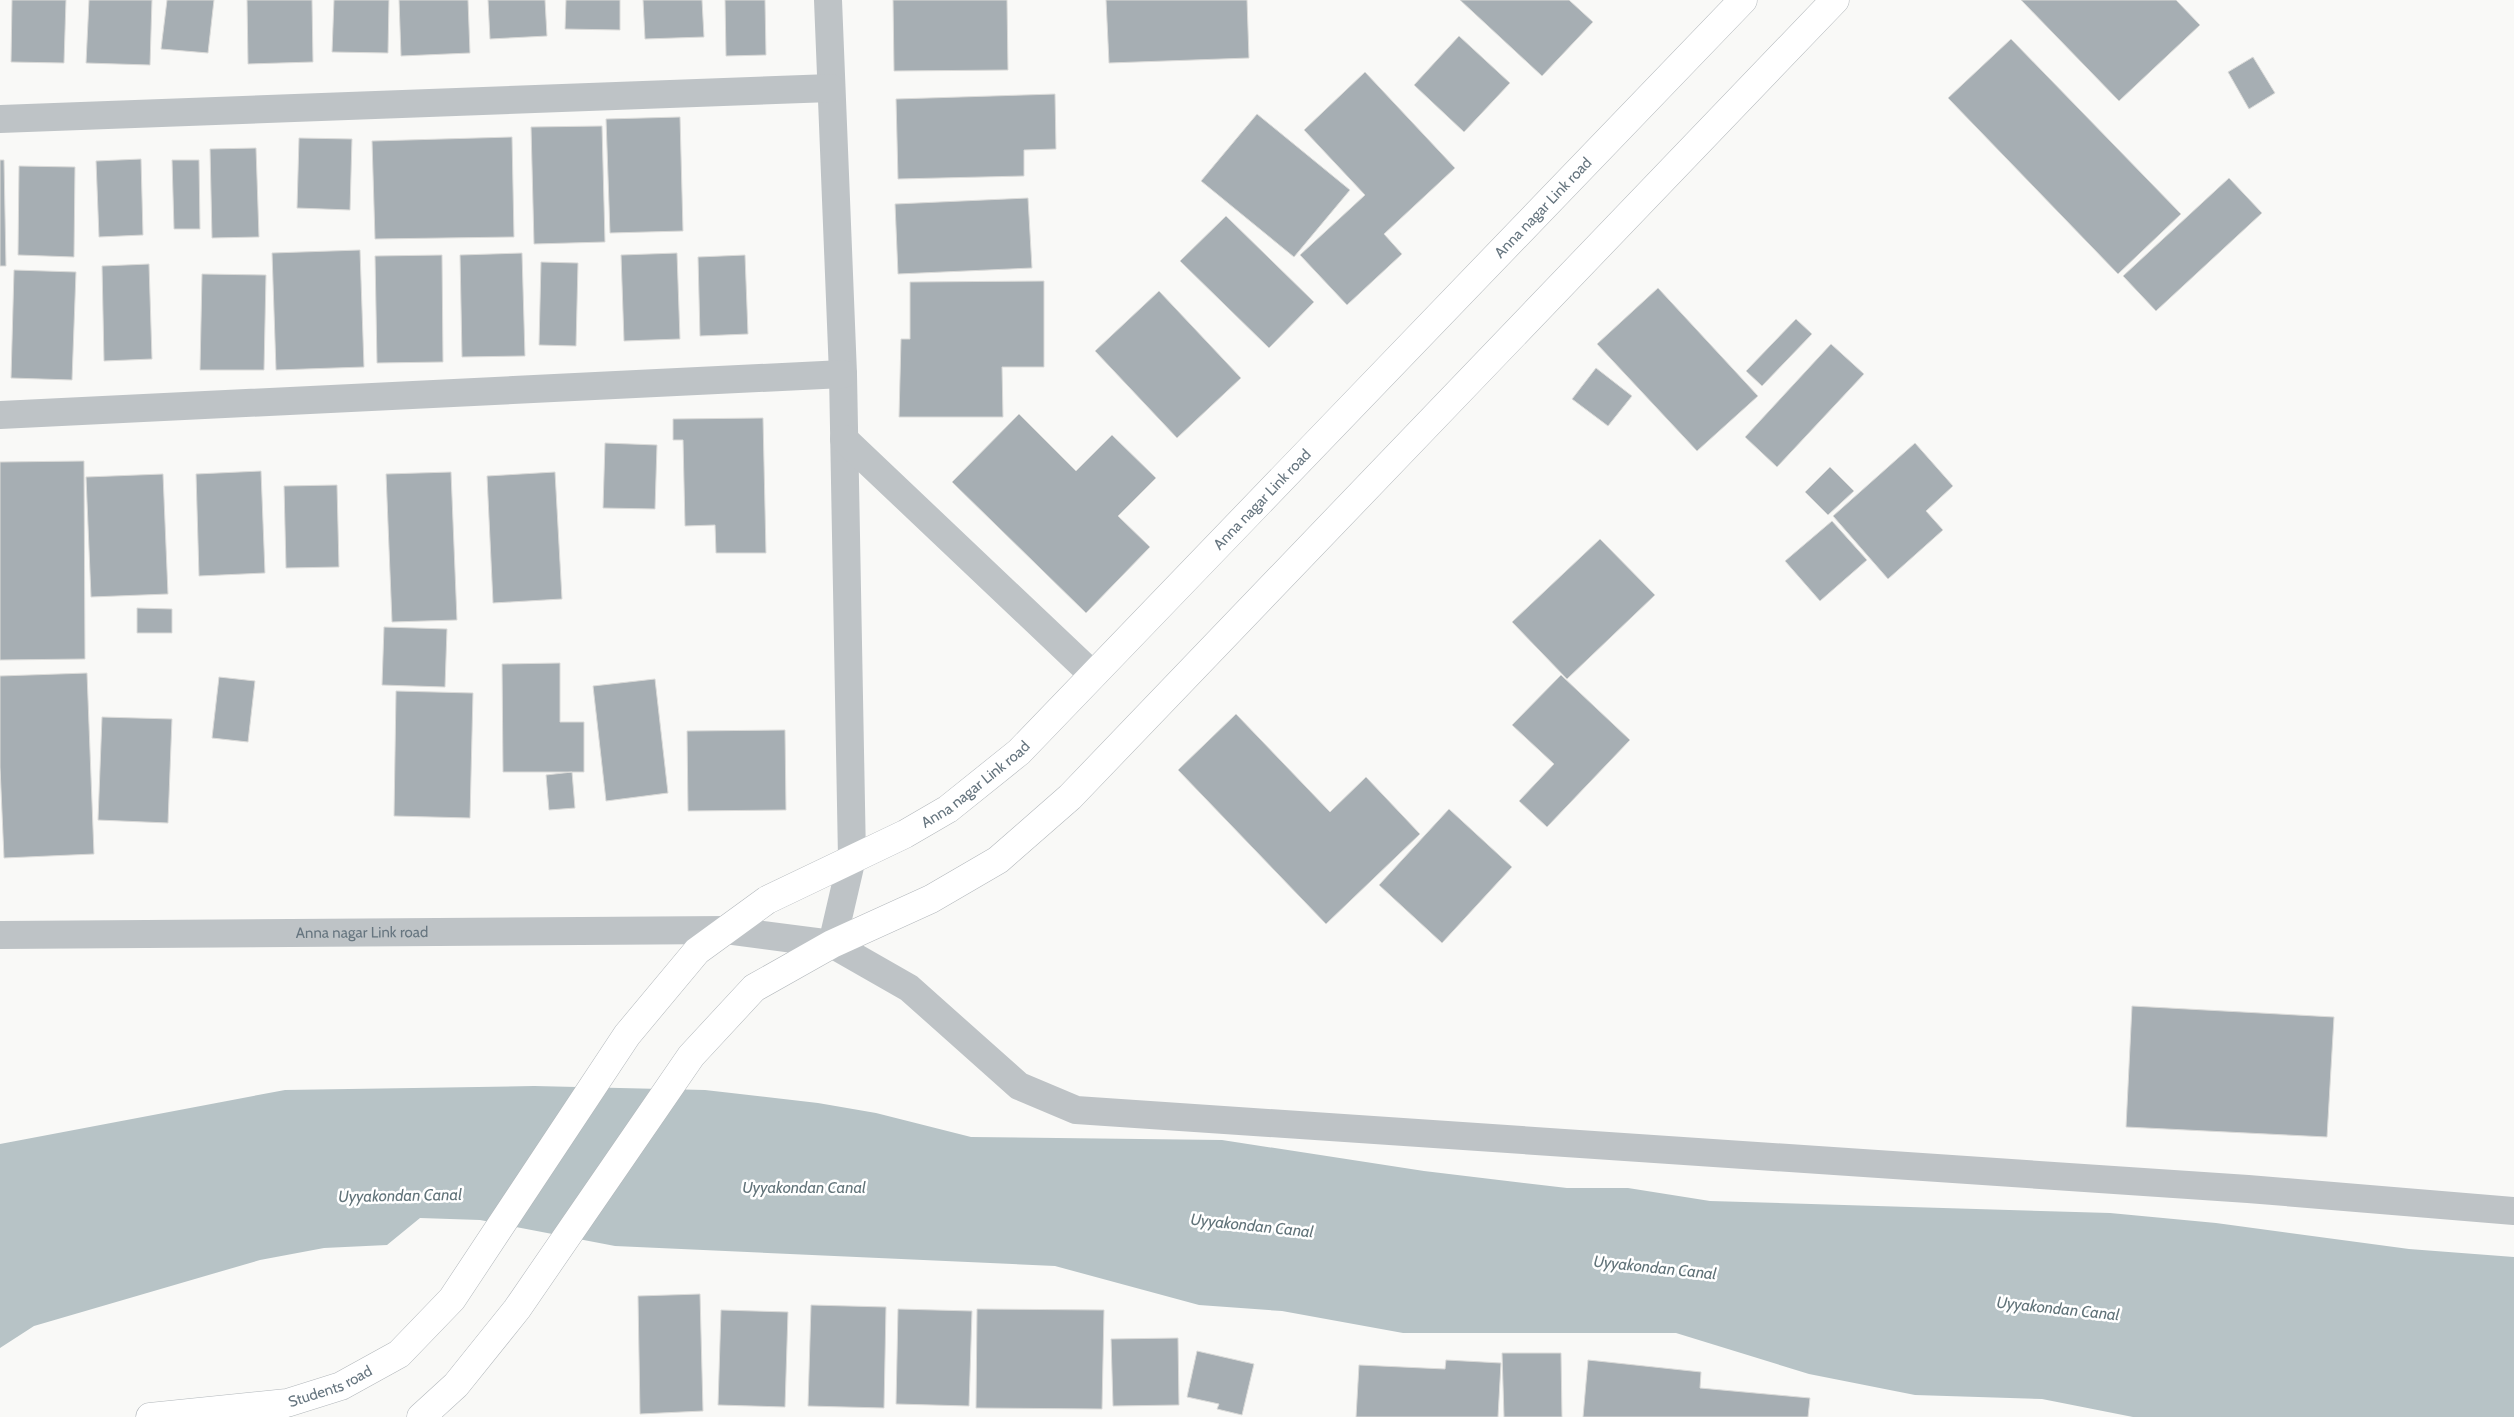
<svg xmlns="http://www.w3.org/2000/svg" width="2514" height="1417" viewBox="0 0 2514 1417" font-family="Cabin,sans-serif">
<style>
.water{fill:#b7c3c6}
.building{fill:#a6aeb3;stroke:#dbdbd9}
.lines{fill:none;stroke-linecap:round;stroke-linejoin:round}
.major-casing{stroke:#b2b7bb;stroke-width:29}
.minor{stroke:#bec3c6;stroke-width:28}
.major{stroke:#fff;stroke-width:28}
.labels{text-anchor:middle;stroke-width:5;stroke-linejoin:round;paint-order:stroke}
.street-label{font-size:15px;fill:#66757f;stroke:#fff}
.water-label{font-size:16px;font-style:italic;fill:#617379;stroke:#fff}
</style>
<rect width="100%" height="100%" fill="#f9f9f7"/>
<path class="water" d="M534 1086 705 1090 818 1103 876 1113 971 1137 1222 1140 1424 1171 1567 1188H1628L1710 1201 2110 1213 2216 1223 2409 1249 2514 1257V1417H2133L2042 1399 1915 1395 1809 1374 1676 1333H1403L1282 1311 1199 1305 1055 1266 615 1246 480 1220 420 1218 387 1245 324 1248 260 1260 34 1326 0 1348V1144L285 1090Z"/>
<path class="building" d="M12 0H66L64 63 11 62Z
M89 0H152L150 65 86 63Z
M167 0H214L208 53 161 49Z
M247 0H312L313 62 248 64Z
M334 0H389L388 53 332 52Z
M399 0H468L470 53 401 56Z
M488 0H545L547 36 490 39Z
M566 0H620V30L565 29Z
M643 0H702L704 37 645 39Z
M725 0H765L766 55 726 56Z
M893 0H1007L1008 70 894 71Z
M1106 0H1247L1249 58 1109 63Z
M1460 0H1569L1593 22 1542 76Z
M2021 0H2176L2200 25 2119 101Z
M1459 36 1510 83 1464 132 1414 85Z
M2011 39 2181 214 2118 274 1948 98Z
M2253 57 2275 93 2249 109 2228 72Z
M1365 72 1455 168 1384 234 1402 254 1347 305 1300 255 1365 195 1304 130Z
M1055 94 1056 149 1024 150V176L898 179 896 99Z
M1257 114 1350 190 1294 257 1201 181Z
M680 117 683 231 610 233 606 119Z
M602 126 605 242 534 244 531 127Z
M512 137 514 237 375 239 372 141Z
M299 138 352 139 350 210 297 208Z
M256 148 259 237 212 238 210 149Z
M141 159 143 235 99 237 96 161Z
M0 160H4L6 266H0Z
M172 160H199L200 229H174Z
M19 166 75 167 74 257 18 255Z
M2229 178 2262 213 2156 311 2123 276Z
M1028 198 1032 268 898 274 895 204Z
M1226 216 1314 302 1269 348 1180 261Z
M360 250 364 367 276 370 272 253Z
M522 253 525 356 462 357 460 255Z
M677 253 680 339 624 341 621 255Z
M442 255 443 362 377 363 375 256Z
M745 255 748 334 700 336 698 257Z
M541 262 578 263 576 346 539 345Z
M149 264 152 359 104 361 102 266Z
M14 270 76 272 72 380 11 378Z
M202 274 266 275 264 370H200Z
M1044 281V367H1002L1003 417H899L901 339H910V282Z
M1658 288 1758 396 1697 451 1597 344Z
M1159 291 1241 378 1177 438 1095 351Z
M1796 319 1812 334 1762 386 1746 371Z
M1831 344 1864 374 1777 467 1745 437Z
M1596 368 1632 396 1608 426 1572 399Z
M1019 414 1076 471 1112 435 1156 478 1118 516 1150 547 1086 613 952 482Z
M763 418 766 553H716L715 525 685 526 683 440H673V419Z
M605 443 657 445 655 509 603 508Z
M1915 443 1953 486 1926 511 1943 530 1888 579 1833 516Z
M84 461 85 659 0 660V462Z
M1830 467 1854 491 1828 515 1805 492Z
M261 471 265 573 199 576 196 474Z
M451 472 457 620 392 622 386 474Z
M555 472 562 599 493 603 487 476Z
M163 474 168 594 91 597 86 477Z
M337 485 339 567 286 568 284 486Z
M1832 521 1867 560 1820 601 1785 561Z
M1600 539 1655 595 1567 679 1512 622Z
M137 608 172 609V633H137Z
M384 627 447 629 445 687 382 685Z
M560 663V722H584V772H503L502 664Z
M87 673 94 854 4 858 0 767V676Z
M1561 675 1630 740 1547 827 1519 801 1554 764 1512 725Z
M219 677 255 681 248 742 212 738Z
M655 679 668 793 606 801 593 686Z
M396 691 473 693 470 818 394 816Z
M1236 714 1330 812 1366 777 1420 834 1326 924 1178 770Z
M102 717 172 719 168 823 98 820Z
M785 730 786 810 688 811 687 731Z
M572 772 575 808 549 810 546 775Z
M1449 809 1512 867 1442 943 1379 885Z
M2132 1006 2334 1017 2327 1137 2126 1127Z
M700 1294 703 1411 640 1414 638 1296Z
M811 1305 886 1307 884 1408 808 1406Z
M898 1309 972 1311 969 1406 896 1404Z
M977 1309 1104 1310 1102 1409 976 1408Z
M721 1310 788 1312 785 1407 718 1405Z
M1178 1338 1179 1405 1113 1406 1111 1339Z
M1197 1351 1254 1364 1242 1415 1217 1409 1219 1404 1187 1397Z
M1502 1353H1561L1562 1417H1504Z
M1446 1360 1501 1363 1498 1417H1356L1359 1365 1445 1369Z
M1588 1360 1701 1372 1700 1388 1810 1398 1808 1417H1583Z"/>
<g class="lines">
<defs>
<g id="major">
<path id="s2" d="M150 1417 287 1403 341 1386 399 1354 452 1299 627 1035 697 951 767 900 905 834 948 809 1019 752 1743 0"/>
<path d="M421 1417 456 1385 517 1309 691 1056 754 988 832 944 931 899 998 860 1070 797 1835 0"/>
</g>
</defs>
<use href="#major" class="major-casing"/>
<g class="minor">
<path d="M828 0 843 374 852 858 832 944"/>
<path d="M0 119 831 88"/>
<path d="M0 415 843 374"/>
<path d="M844 439 1093 675"/>
<path id="s1" d="M0 935 726 930 832 944 909 988 1019 1086 1076 1110 2248 1189 2514 1211"/>
</g>
<use href="#major" class="major"/>
</g>
<g class="labels">
<g class="street-label">
<text dy="5" stroke="none"><textPath href="#s2" startOffset="1899">Anna nagar Link road</textPath></text>
<text dy="5" stroke="none"><textPath href="#s2" startOffset="1494">Anna nagar Link road</textPath></text>
<text dy="5" stroke="none"><textPath href="#s2" startOffset="1089">Anna nagar Link road</textPath></text>
<text dy="5" stroke="none"><textPath href="#s1" startOffset="362">Anna nagar Link road</textPath></text>
<text dy="5" stroke="none"><textPath href="#s2" startOffset="184">Students road</textPath></text>
</g>
<g class="water-label">
<text x="804" y="1193">Uyyakondan Canal</text>
<text transform="translate(400 1195) rotate(-1)" y="6">Uyyakondan Canal</text>
<text transform="translate(1252 1225) rotate(6)" y="6">Uyyakondan Canal</text>
<text transform="translate(1655 1267) rotate(6)" y="6">Uyyakondan Canal</text>
<text transform="translate(2058 1308) rotate(6)" y="6">Uyyakondan Canal</text>
</g>
</g>
</svg>
